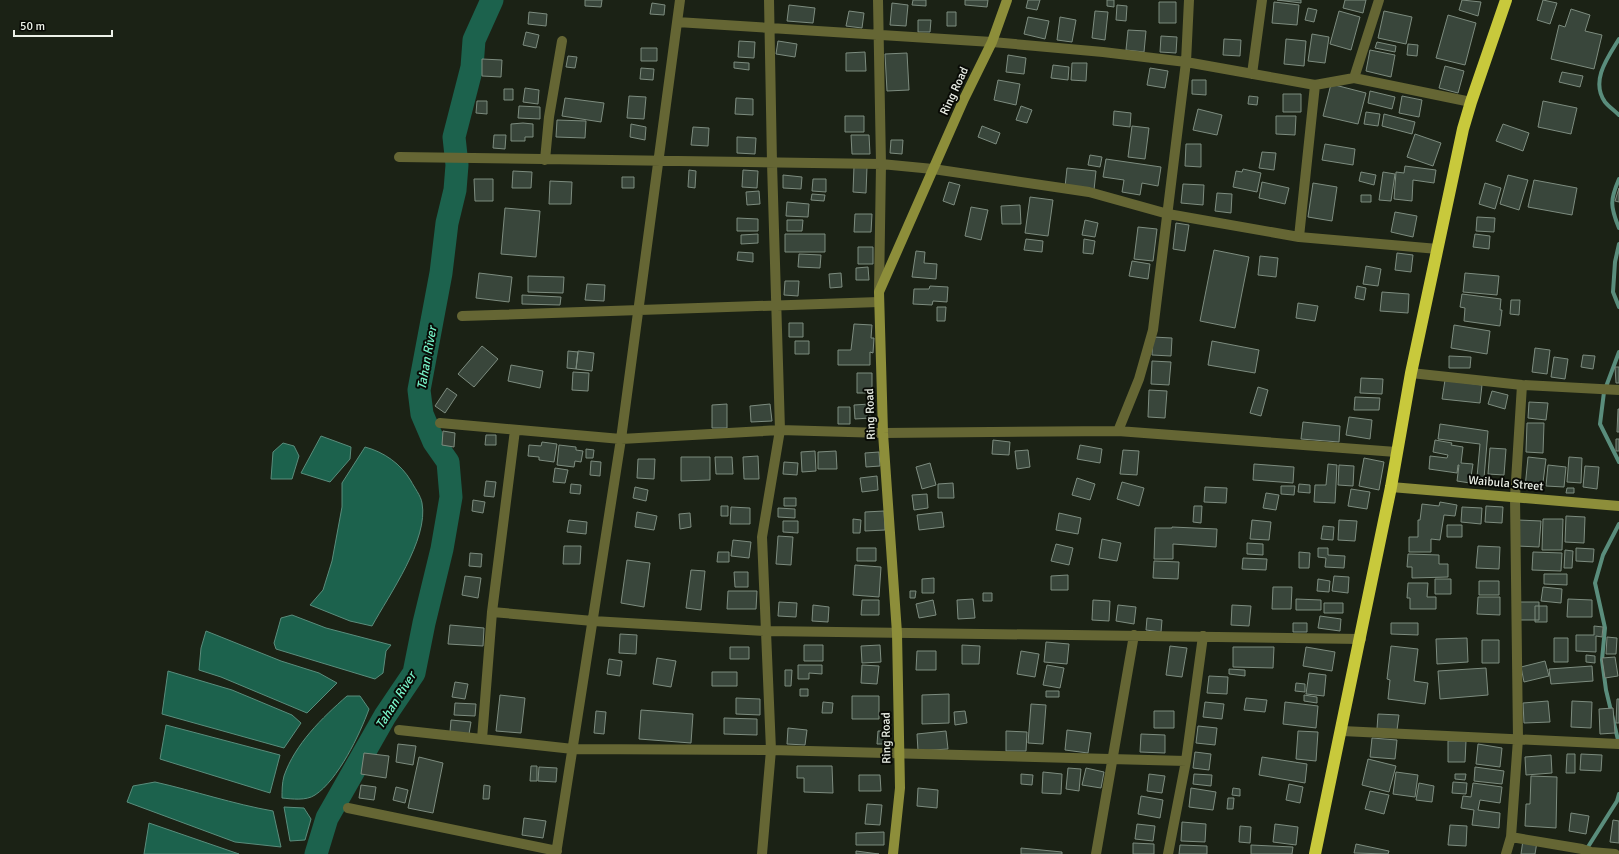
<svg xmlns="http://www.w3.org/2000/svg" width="1619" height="854" viewBox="0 0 1619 854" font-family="Signika,sans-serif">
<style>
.water{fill:#1c624d;stroke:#5a8d7c}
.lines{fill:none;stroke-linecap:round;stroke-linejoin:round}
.stream{stroke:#5a8d7c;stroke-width:4}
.river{stroke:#1c624d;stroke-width:23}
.building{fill:#39463b;stroke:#7d8c7f}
.street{stroke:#656634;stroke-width:10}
.secondary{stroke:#8d8e3a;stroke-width:10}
.highway{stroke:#c8c93c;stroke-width:12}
.labels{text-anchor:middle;stroke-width:4;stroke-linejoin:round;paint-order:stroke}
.street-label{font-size:12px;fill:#ecf1e8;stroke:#080a05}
.water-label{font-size:13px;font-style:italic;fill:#78f3c9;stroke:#080a05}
</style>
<rect width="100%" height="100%" fill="#1b2215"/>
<path class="water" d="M321 436 351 447 350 459 330 482 301 473Z
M283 443 294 446 299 456 292 479H271L273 452Z
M365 447C384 452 401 464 411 481 414 487 421 496 422 503 429 539 389 595 372 626L350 621 310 605 323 590 332 561 342 507V483Z
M292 615 326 628 391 645 386 651 383 673 375 679 276 649 274 643 281 618Z
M206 631 281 661 319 673 337 683 307 713 221 677 199 670 201 648Z
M168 671 232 690 292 715 301 723 284 748 162 714Z
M347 696H360L369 709C360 734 338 780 315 795 306 801 292 799 282 798 282 791 282 783 284 776 295 744 322 718 347 696Z
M166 725 280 755 270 793 160 759Z
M155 782C195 791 233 804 273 811L281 847 235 842 127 802 133 786Z
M284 807 304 808 311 819 305 840 290 841Z
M149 823 239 854H144Z"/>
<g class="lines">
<path class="stream" d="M1619 39C1608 57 1590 81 1605 102 1609 107 1615 111 1619 115
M1619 179C1610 200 1610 206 1619 228
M1619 244 1615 262 1613 292 1619 307
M1619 352 1604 392 1600 424 1619 462
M1619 744 1606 690 1602 660 1605 628 1595 583 1603 555 1619 524
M1586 850 1617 801 1619 794"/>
<path class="river" d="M316 854 327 818 385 716 414 673 424 623 442 549 451 497 448 462 434 442 422 414 419 390 441 273 447 223 455 190 457 165 454 137 472 67 474 40 492 0"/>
</g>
<path class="building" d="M585 0H602L601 7 585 6Z
M913 0H926V6L912 5Z
M965 0H988L987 7 965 5Z
M1028 0H1040L1037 10 1026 8Z
M1107 0H1114V7L1107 6Z
M1277 0H1301V3Z
M1345 0H1366L1363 13 1343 8Z
M1462 0 1481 2 1478 16 1459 10Z
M1543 0 1557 3 1550 24 1537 20Z
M1159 2H1176V23H1159Z
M1274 2 1299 5 1297 25 1272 23Z
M652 3 665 5 664 15 650 14Z
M892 3 908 5 906 26 890 25Z
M789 5 815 8 813 23 787 21Z
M1117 5 1127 6 1126 21 1116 20Z
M1308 8 1317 10 1314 22 1305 20Z
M1571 9 1590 15 1585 31 1602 35 1594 69 1551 59 1559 25 1565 27Z
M849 11 864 13 862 28 846 26Z
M1095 11 1108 12 1105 40 1092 38Z
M1339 11 1360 17 1351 50 1330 44Z
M1384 11 1412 17 1406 44 1378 38Z
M529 12 547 14 546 26 528 24Z
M947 12H956V26H947Z
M1448 15 1476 23 1465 65 1436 58Z
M1028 17 1049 21 1045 39 1024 34Z
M1060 17 1076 20 1072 42 1057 40Z
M918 20H931L930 32H918Z
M1128 30 1146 31 1144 52 1126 50Z
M526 32 539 35 536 48 523 45Z
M1312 34 1329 37 1325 63 1308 61Z
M1161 36 1177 37 1176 53 1160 52Z
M1224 39 1241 40 1240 56 1223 55Z
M1286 39 1306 41 1304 66 1284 64Z
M739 41 755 42 754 58 738 57Z
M778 41 797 44 795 57 776 54Z
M1377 42 1396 46 1395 52 1375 48Z
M1408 44 1418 45 1417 56 1407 55Z
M641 48H657V61H641Z
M1370 50 1395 55 1391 77 1366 71Z
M865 52 866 71H846V53Z
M907 53 909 90 887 91 885 54Z
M1008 55 1026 58 1024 74 1006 72Z
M568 56 577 57 575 68 566 67Z
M482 59 502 60 501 77 482 76Z
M734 62 749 63V70L734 68Z
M1072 63H1087L1086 81 1071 80Z
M1053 65 1069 67 1068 80 1051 78Z
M1445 66 1464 71 1458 93 1439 88Z
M641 68 654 69 653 80 640 79Z
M1150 68 1168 71 1165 88 1147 85Z
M1562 72 1583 76 1580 87 1559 82Z
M998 80 1020 84 1016 105 994 100Z
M1192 80H1206V95L1192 94Z
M1331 84 1366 93 1358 124 1323 116Z
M525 88 539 90 538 104 523 102Z
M504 89H513V100H504Z
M1370 91 1395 97 1392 109 1368 103Z
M1283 94H1301V112H1283Z
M629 96 646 97 644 119 627 118Z
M1249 96 1258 97 1257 105 1248 104Z
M1402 96 1422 100 1419 117 1399 113Z
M565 98 604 103 601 122 562 116Z
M736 98 753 99V115L735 114Z
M477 101H487V114L476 113Z
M1543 101 1577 108 1571 134 1538 127Z
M519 106 540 107V119L518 118Z
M1021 106 1032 110 1027 123 1016 120Z
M1198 109 1222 115 1217 135 1193 130Z
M1114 111 1131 113 1130 127 1113 125Z
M1366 112 1380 114 1378 126 1364 124Z
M1384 114 1415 122 1412 134 1382 126Z
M845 116H864V132H845Z
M1276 116H1296L1295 135 1276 134Z
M557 120 586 121 585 138 556 137Z
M523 123 533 124V137H525V141H511V124Z
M631 124 646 127 645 140 630 137Z
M1503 124 1529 133 1523 151 1496 141Z
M982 126 1000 133 996 144 978 137Z
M1132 126 1149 128 1145 159 1128 157Z
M693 127 709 128 708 146 691 145Z
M1415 134 1441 143 1433 166 1407 157Z
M494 135H506L505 149 493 148Z
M851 135H869L870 154H852Z
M737 137 756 138 755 154 737 153Z
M891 140H903L902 154 890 153Z
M1186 144H1201V167L1185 166Z
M1325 144 1355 149 1353 165 1322 160Z
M1262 152 1276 153 1274 170 1259 168Z
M1090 155 1102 157 1100 167 1088 165Z
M1106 159 1161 167 1158 186 1142 183 1140 195 1122 192 1124 180 1103 177Z
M854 166 867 167 866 193 853 192Z
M1405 166 1436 170 1434 183 1413 180 1412 201 1394 199 1396 172 1404 173Z
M1067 168 1096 171 1094 190 1065 187Z
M1243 169 1261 173 1257 192 1233 187 1236 171 1242 172Z
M689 170 696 171 695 188 688 187Z
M743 170 758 171 757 188 742 187Z
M513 171 532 172 531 188H512Z
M1361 172 1376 175 1374 185 1359 181Z
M1383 172 1395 174 1391 201 1379 200Z
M783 175 802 177 801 189 783 188Z
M1508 175 1528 180 1519 210 1500 204Z
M622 177H634V188H622Z
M474 179H493V201H475Z
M813 179H826V192L812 191Z
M1534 180 1577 188 1572 215 1528 207Z
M550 181 572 182 571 204H549Z
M949 182 960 185 954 205 943 201Z
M1262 182 1289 188 1285 204 1259 198Z
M1313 183 1337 187 1332 221 1308 217Z
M1485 183 1501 188 1495 209 1479 204Z
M1183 184 1204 185 1203 205 1181 203Z
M1619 188V202L1615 201Z
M759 191 760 204 747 205 746 192Z
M1217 193 1232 194 1231 213 1215 211Z
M812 194 825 195 824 201 811 200Z
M1361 195H1371V202H1361Z
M1030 197 1053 200 1048 236 1025 233Z
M787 202 809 204 808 217 786 216Z
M1020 205 1021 224H1002L1001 206Z
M971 207 988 210 981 240 965 236Z
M505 208 540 211 536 257 501 254Z
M1395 212 1417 216 1413 237 1391 232Z
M855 214H872L871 232H854Z
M1477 217 1495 218 1494 232 1476 231Z
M737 218 758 219V231H737Z
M787 220H803L802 231H787Z
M1085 220 1098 223 1095 237 1082 235Z
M1176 223 1189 225 1185 251 1173 249Z
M1138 227 1157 229 1153 261 1134 259Z
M758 234V243L741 244V235Z
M785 234H825V252H785Z
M1475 234 1490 236 1489 249 1473 247Z
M1026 239 1043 241 1042 252 1024 250Z
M1084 239 1095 241 1093 254 1083 253Z
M858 247H873V264H858Z
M1214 250 1249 257 1235 328 1200 321Z
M916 251 925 252 924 263 937 264 936 279 912 277Z
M738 252 753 253V262L737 260Z
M1397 253 1413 255 1411 272 1395 270Z
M799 254 821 255 820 268 798 267Z
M1260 256 1278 258 1276 277 1258 275Z
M1132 261 1150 264 1148 279 1129 276Z
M1366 266 1381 269 1378 286 1363 284Z
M868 267 869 280H856V268Z
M479 273 512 277 509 302 476 298Z
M841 273 842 287 830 288 829 274Z
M1465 273 1499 276 1497 295 1463 292Z
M528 276 564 277 563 293 528 292Z
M785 281H799L798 296 784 295Z
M587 284 605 285 604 301 585 300Z
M930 286 948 287 947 302 933 301 932 305 913 304 914 289H929Z
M1357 286 1366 288 1364 300 1355 298Z
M1382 292 1409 294 1408 313 1380 311Z
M1462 294 1501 299 1500 310H1502L1500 326 1464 321 1465 308 1460 307Z
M522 295 561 297 560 305 522 304Z
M1511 300H1520L1519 315 1510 314Z
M1298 303 1318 306 1315 321 1296 318Z
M937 307H946L945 321H937Z
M789 323H803V337H789Z
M854 324 872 325 871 338H874L873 353 870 352V365H838V350H851Z
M1454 325 1490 331 1487 354 1451 348Z
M1153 337 1172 338 1171 356 1152 355Z
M795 341H809V354H795Z
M1212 341 1259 350 1255 373 1208 365Z
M482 346 498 359 474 387 458 374Z
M1535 348 1550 350 1547 374 1532 372Z
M568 351 578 352 576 369 567 368Z
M578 351 594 353 592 371 576 369Z
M1583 355 1595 356 1593 369 1581 367Z
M1449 356 1471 357 1470 368H1449Z
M1554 357 1568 359 1565 379 1551 377Z
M1152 361 1171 362 1169 385 1151 384Z
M511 365 543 371 540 388 508 381Z
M1615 367H1619V383H1616Z
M573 372 589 373 588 391 572 390Z
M857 373H872V393H857Z
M1361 378 1383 379 1382 394 1360 393Z
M1445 380 1482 385 1480 403 1442 399Z
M1258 387 1268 390 1261 416 1250 413Z
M447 388 457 395 445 413 435 406Z
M1149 390 1167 391 1165 418 1148 417Z
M1492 391 1508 395 1505 409 1488 404Z
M1355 397 1380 398 1379 410H1354Z
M1529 402 1548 403 1546 420 1528 418Z
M727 404V428H712V405Z
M770 404 772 421 751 422 750 406Z
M870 404V418L855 419 854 405Z
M838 407H850V424H838Z
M1618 409H1619V432H1617Z
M1349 417 1372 420 1370 439 1346 435Z
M1303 422 1340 426 1339 442 1301 439Z
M1527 423H1544L1543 453 1526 452Z
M1440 424 1488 431 1484 478 1477 477 1480 444 1438 439Z
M443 431 455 433 454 447 442 445Z
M486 435H496V445H485Z
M1616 439H1619V451H1616Z
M993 440 1010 442 1009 455 992 454Z
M1435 440 1452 443 1451 445 1463 447 1461 463 1473 464 1470 483 1457 481 1459 465H1458L1457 473 1429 469 1430 456 1447 458 1448 455 1433 452Z
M542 442 557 444 554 462 539 460V457L528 456 529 445 541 446Z
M559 445 576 447V450L583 451 581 462 575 461 574 467 557 465Z
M1080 445 1102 449 1100 463 1077 459Z
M1490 448 1506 449 1504 475 1488 474Z
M586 449 594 450 593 458H586Z
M1028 450 1030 467 1017 469 1015 451Z
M1123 450 1139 451 1137 475 1120 474Z
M815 451 816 471 802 472 801 452Z
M836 451 837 469H818V452Z
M879 452 880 466 866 467 865 453Z
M758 456 759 479H744L743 457Z
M681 457H710V480L681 481Z
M715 457H732L733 474H716Z
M1528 457 1546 459 1542 490 1525 488Z
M1569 457 1582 458 1581 483 1567 482Z
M1364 458 1384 462 1379 490 1359 486Z
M638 459H655L654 479 637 478Z
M591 461 601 462 600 476 590 475Z
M784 462 798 463 797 475 783 474Z
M930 463 936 485 922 489 916 467Z
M1254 464 1294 467 1293 483 1253 480Z
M1328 464 1337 465 1335 503 1314 502 1315 485H1326Z
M1339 465 1354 466 1353 486 1338 485Z
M1548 465 1566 467 1564 487 1546 486Z
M1585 466 1599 467 1597 489 1583 487Z
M555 468 568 470 565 483 553 482Z
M877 476 878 490 862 492 860 478Z
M1077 478 1095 484 1090 500 1072 495Z
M486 481 496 482 494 497 484 496Z
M1122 482 1144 488 1139 506 1117 499Z
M953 483 954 498H938V484Z
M571 484 581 485 580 494 570 493Z
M1299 484 1310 485V493L1298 492Z
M1281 486H1295L1294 495 1281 494Z
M635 487 648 490 646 501 633 498Z
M1205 487 1227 488 1226 503 1204 502Z
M1567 488H1574V493H1566Z
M1351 489 1370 492 1367 509 1348 506Z
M1266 493 1279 495 1276 510 1263 508Z
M927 494 928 508 914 510 912 495Z
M784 498H796V506H784Z
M473 500 485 502 483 513 472 511Z
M1440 502 1457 505 1455 516 1444 515 1440 540 1431 539V552H1409V537H1418V520H1420L1422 504 1439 506Z
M721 506H728V516H721Z
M1194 506H1202L1201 523 1193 522Z
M1486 506 1503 507 1502 523 1485 522Z
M731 507 750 508V524H730Z
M1462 507 1482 508 1481 524 1461 522Z
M778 508 795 509V518L778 517Z
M884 511 885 530 865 531V512Z
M637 512 657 516 654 530 635 527Z
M942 512 944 527 919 530 917 515Z
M690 513 691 527 680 529 679 514Z
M1059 513 1081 518 1078 534 1056 530Z
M1566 516 1585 517 1584 543 1565 542Z
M853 519 861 520 860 533H853Z
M1543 519H1563L1562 550H1542Z
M569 520 587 522 586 534 567 532Z
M1252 520 1271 522 1269 540 1250 539Z
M1339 520 1357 521 1355 541 1338 540Z
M1518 520 1541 521 1539 547 1517 546Z
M783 521H798V533L783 532Z
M1447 525H1462V537H1447Z
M1323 526 1334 527 1333 540 1321 539Z
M1172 527 1217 529 1216 547 1173 544V559H1154L1155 528H1172Z
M778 536 793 537 791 565 776 564Z
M1102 539 1121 543 1117 561 1099 558Z
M733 540 751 542 749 558 731 556Z
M1247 543 1263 544V555L1247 554Z
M1056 544 1073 548 1069 565 1051 561Z
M564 546H581L580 564H563Z
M1478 546 1500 547 1499 569 1476 568Z
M857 548H876V561H857Z
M1318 548H1328V555L1345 556 1344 568 1325 567 1326 558 1318 557Z
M1576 548 1594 549 1593 562 1576 561Z
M1565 550 1573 551 1572 568H1564Z
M718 552H729V562H717Z
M1299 552 1310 553 1309 568H1299Z
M1533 552 1562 553 1561 571 1532 570Z
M470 553 482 554 481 567 469 566Z
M1408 554 1439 555V564H1448V577L1412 578V567H1407Z
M1243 558 1267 559 1266 570 1242 569Z
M627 560 650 563 644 607 621 603Z
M1154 561 1179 562 1178 579 1153 578Z
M855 565 881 567 879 597 853 595Z
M691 570 705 571 701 610 686 608Z
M734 572H748V587H735Z
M1544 574H1567V585L1544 584Z
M1068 575V590H1051V576Z
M465 576 481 578 478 598 462 595Z
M1334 576 1349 577 1348 593 1332 591Z
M934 578V593H922V579Z
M1318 579 1330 581 1329 592 1317 591Z
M1435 579H1451V594H1435Z
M1479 581H1499V595H1479Z
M1408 583H1428L1427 597H1436V609H1410V598H1407Z
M1273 587H1292L1291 609H1272Z
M1543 587 1562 589 1561 603 1541 601Z
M728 591H757L756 609H727Z
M910 591H916L915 598H910Z
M983 593H992V601H983Z
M1478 597H1500V615L1477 614Z
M973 599 975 618 958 619 957 600Z
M1296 599 1321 600V610H1296Z
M1568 599 1592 600V617H1567Z
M862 600H879V615H861Z
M933 600 936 615 919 618 916 604Z
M1093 600 1110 601 1109 621 1092 620Z
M779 602 797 603 796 617 778 616Z
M1518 602H1539V620H1518Z
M1324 603H1343V613H1324Z
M813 605 829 607 828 622 812 621Z
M1118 605 1136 607 1134 624 1116 621Z
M1232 605 1251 606 1249 626 1231 625Z
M1535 606H1547V622H1535Z
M1320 616 1341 619 1340 631 1318 628Z
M1147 618 1162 620 1161 632 1146 630Z
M1293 623H1307V632H1293Z
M1391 623H1418V635L1391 634Z
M450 625 484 628 483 646 448 644Z
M1594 626 1603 627 1602 637 1596 636V652L1576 651V635H1594Z
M620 634 637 635 636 654 619 653Z
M1607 637 1617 638 1616 654H1606Z
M1467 638 1468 662 1437 664 1436 639Z
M1554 638H1568V662H1554Z
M1482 640H1499V663H1482Z
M1046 642 1069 644 1067 664 1044 662Z
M804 645H823V661H804Z
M880 645 881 662 862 663 861 646Z
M962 645 980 646 979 664H962Z
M1170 646 1187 648 1182 677 1166 675Z
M1391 646 1418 649 1414 681 1428 683 1425 704 1388 699 1390 680 1387 679Z
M730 647H749V659H730Z
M1233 647H1274L1273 668 1233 667Z
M1306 647 1335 652 1332 671 1303 666Z
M917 651H936V670H916Z
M1021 651 1039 654 1035 677 1017 674Z
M1586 655 1595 656V663L1586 662Z
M1615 657 1618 676 1605 678 1602 658Z
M657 658 676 661 671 687 653 684Z
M609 659 622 661 620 676 607 674Z
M1545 661 1549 676 1524 682 1521 667Z
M798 665H822V674L809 673V679H798Z
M862 665 879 666 877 684 861 683Z
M1047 665 1064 668 1060 688 1043 685Z
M1592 666 1593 681 1551 684 1549 669Z
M1486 668 1488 695 1440 699 1438 671Z
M1229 669 1245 670V676L1229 674Z
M785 670H792L791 686H785Z
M712 672H737V686H712Z
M1309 673 1326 675 1324 696 1306 694Z
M1209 676 1228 677 1227 694 1207 693Z
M455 682 468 684 465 699 452 697Z
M1296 683 1305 684V692L1295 691Z
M800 689H808V696H800Z
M1046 691H1059V697H1046Z
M949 694V723L922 724V695Z
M500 695 525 698 521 733 496 731Z
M1304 695 1317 697V703L1304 701Z
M852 696H879V719H852Z
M736 698 760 699V715L736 714Z
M1246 698 1267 700 1265 712 1244 710Z
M1617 699H1619V723H1616Z
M1548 701 1550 722 1524 723 1523 703Z
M1572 701 1592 702 1591 728 1571 727Z
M823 702 833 703 832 713H822Z
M1205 702 1224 704 1222 719 1203 717Z
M1285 702 1318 706 1316 728 1283 724Z
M455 703 476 704 475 716 454 715Z
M1031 704 1046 705 1043 744 1028 743Z
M1613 708 1615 733 1600 734 1599 709Z
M641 710 693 714 691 743 639 739Z
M596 711 606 712 604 734 594 733Z
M965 711 967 723 955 725 954 712Z
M1154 711H1174V728H1154Z
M1378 714 1399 715 1397 730 1377 729Z
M724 718 757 719V735L724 734Z
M451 720 471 722 469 734 450 732Z
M1198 726 1217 728 1215 745 1196 743Z
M788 728 807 730 805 745 787 744Z
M1067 730 1091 733 1088 753 1065 750Z
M878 731H886V744H877Z
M946 731 948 749 918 751 917 734Z
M1006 731 1027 732 1026 751H1006Z
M1298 731 1318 732 1316 761 1296 759Z
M1141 734 1165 735V753L1140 752Z
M1372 738 1397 740 1395 759 1370 757Z
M1448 741H1466L1465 762H1448Z
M398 744 416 746 413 765 396 762Z
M1478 744 1502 748 1500 767 1476 764Z
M1195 752 1211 754 1209 770 1193 768Z
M364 753 389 756 386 778 361 774Z
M1567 754H1575V773H1566Z
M1581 754 1602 755 1601 771 1580 770Z
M1551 755 1552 773 1526 775 1525 757Z
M419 757 443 763 433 813 408 808Z
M1262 757 1307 764 1305 783 1259 775Z
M1368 759 1396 766 1389 792 1362 785Z
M531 766H537V781H530Z
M797 766H832L833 793 804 792V778H797Z
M539 767 557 768 556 782 538 781Z
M1475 767 1504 771 1502 784 1474 781Z
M1068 768 1081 769 1079 791 1066 789Z
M1086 768 1104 772 1101 788 1082 785Z
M1043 772 1062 774 1061 794 1042 793Z
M1396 772 1418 775 1415 797 1393 794Z
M1021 774 1033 775 1032 785 1021 784Z
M1149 774 1165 776 1162 793 1147 791Z
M1194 774 1212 775 1211 786 1193 784Z
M1455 774H1466L1465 780 1455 779Z
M859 775H880L881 791H859Z
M1531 776 1557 777 1556 828 1525 826 1526 804H1530Z
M1453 782 1467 783 1466 794 1452 793Z
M1419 783 1434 786 1432 802 1416 800Z
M1473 783 1502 787 1500 803 1480 800 1478 810 1500 813 1499 828 1472 825 1474 810 1461 808 1463 796 1471 797Z
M1289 784 1303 787 1300 803 1286 800Z
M361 785 376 787 374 800 359 798Z
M484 785 490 786 489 799H483Z
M396 787 408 790 405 803 393 800Z
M918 788 938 790 937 808 917 806Z
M1191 788 1216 792 1213 810 1189 807Z
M1233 788 1240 789V796L1232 795Z
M1370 791 1389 795 1384 814 1365 809Z
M1141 796 1163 800 1160 818 1138 814Z
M1228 798H1234L1233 809H1227Z
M867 804 882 805 880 825 865 824Z
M1571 813 1589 816 1586 834 1569 831Z
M524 818 546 821 543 838 522 835Z
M1613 820 1619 821V843L1610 842Z
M1182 822 1206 824 1205 842 1181 841Z
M1137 824 1155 826 1153 841 1135 839Z
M1275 824 1298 827 1296 845 1273 842Z
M1450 825 1467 826 1466 846 1448 845Z
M1240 826 1251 827 1250 843 1239 842Z
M884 832V845H856V833Z
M1523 840 1537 842 1535 854H1521Z
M1133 843 1154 844V854H1133Z
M1356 844 1389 851 1388 854 1354 853Z
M1180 845 1207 846V854H1179Z
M1251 845 1293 847 1292 854H1251Z
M1021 848 1062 852V854H1021Z
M856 851 879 854H856Z"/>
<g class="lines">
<path class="street" d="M878 0 881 164 879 292
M677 22 992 42 1103 52 1186 62 1315 85 1354 78 1471 102
M1252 74 1262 0
M1354 78 1379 0
M399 157 881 164 933 169 1089 192 1168 214 1299 237 1438 249
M545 160 549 117 562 41
M1299 237 1315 85
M462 316 879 302
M1411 373 1522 385 1619 390
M440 423 621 439 780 430 883 433 1118 431 1396 452
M1118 431 1139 379 1153 330 1186 62 1189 0
M492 612 593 621 765 631 1361 639
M399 730 573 749 771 750 1186 761
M1342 731 1619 744
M482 739 492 612 515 430
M348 808 557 851
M1511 837 1582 849 1591 852 1615 854
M556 854 621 439 680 0
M762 854 771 750 762 537 780 430 772 163 769 0
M1096 854 1134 635
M1168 854 1186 761 1203 636
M1506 854 1511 837 1518 739 1515 497 1522 385"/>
<path class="secondary" d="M1391 487 1619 506
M893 854 900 788 897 633 883 433 879 292 964 99 992 42 1007 0"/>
<path class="highway" d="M1315 854 1391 487 1411 373 1463 129 1471 102 1506 0"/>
</g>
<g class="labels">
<g class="street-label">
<text transform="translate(954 91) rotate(-65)" y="4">Ring Road</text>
<text transform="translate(870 414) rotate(-92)" y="4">Ring Road</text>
<text transform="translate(1506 483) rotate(5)" y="4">Waibula Street</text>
<text transform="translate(886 738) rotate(-91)" y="4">Ring Road</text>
</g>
<g class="water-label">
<text transform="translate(426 358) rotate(-80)" y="5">Tahan River</text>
<text transform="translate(395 700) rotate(-58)" y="5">Tahan River</text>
</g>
</g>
<path d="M14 30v6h98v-6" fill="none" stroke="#ecf1e8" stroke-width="2"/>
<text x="20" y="30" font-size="12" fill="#ecf1e8" stroke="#080a05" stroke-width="3" paint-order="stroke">50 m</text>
</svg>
